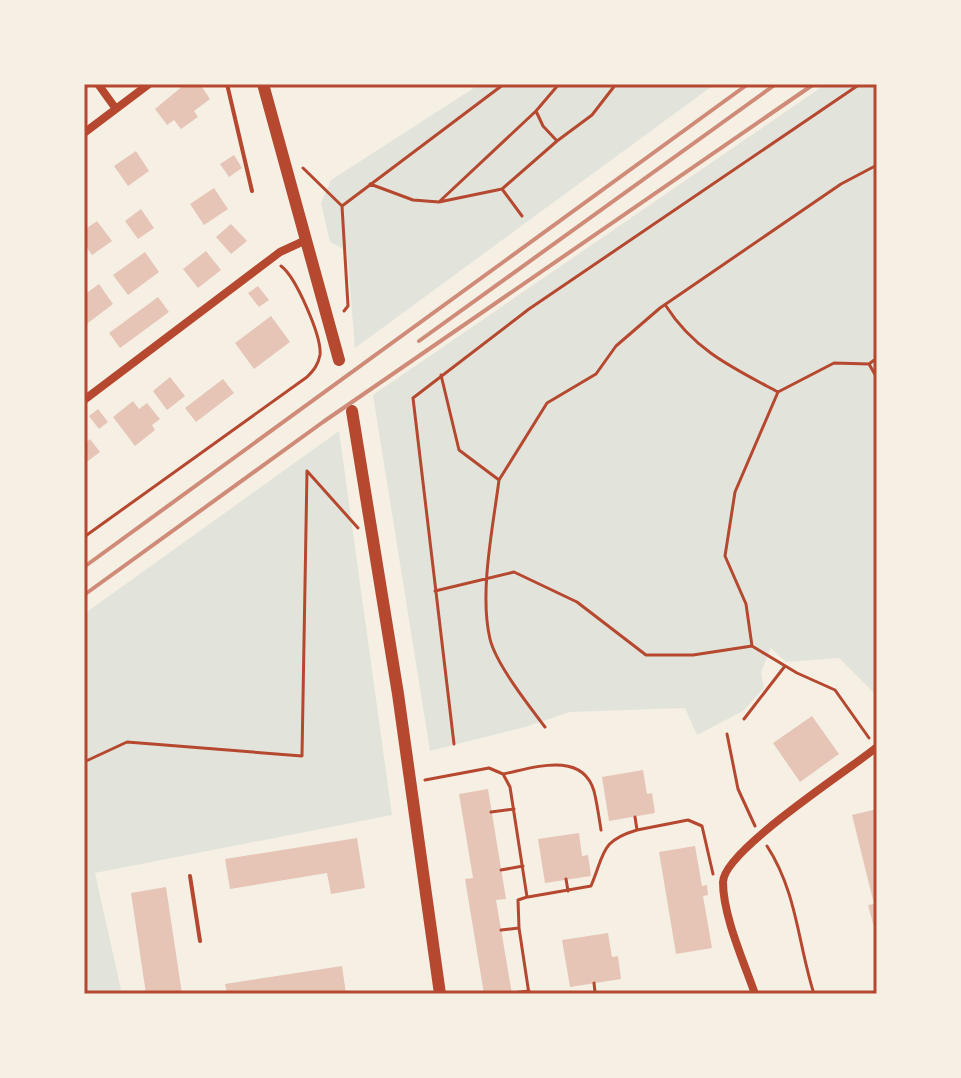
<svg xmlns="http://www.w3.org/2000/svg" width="961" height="1078" viewBox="0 0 961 1078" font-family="Merriweather,serif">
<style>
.green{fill:#e2e4dc}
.building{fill:#e6c5b7}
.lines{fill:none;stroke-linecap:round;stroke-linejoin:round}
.path{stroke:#b5482f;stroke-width:3}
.service{stroke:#b5482f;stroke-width:4}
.minor{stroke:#b5482f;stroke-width:8}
.secondary{stroke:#b5482f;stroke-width:12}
.rail{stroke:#cf8b77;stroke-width:4}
.neatline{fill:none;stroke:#b5482f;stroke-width:3}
</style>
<rect width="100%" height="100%" fill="#f6efe4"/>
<path class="green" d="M480 84H715L355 348 347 251 330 242 321 203 331 180Z
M826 84H877V696L839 658 786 662 771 648 761 672 764 688 743 711 697 735 685 708 570 712 525 727 430 751 373 395Z
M339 431 392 815 95 873 122 994H84V614Z"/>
<path class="building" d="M185 84H200L210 99 194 111 198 117 181 129 174 120 167 125 155 109Z
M136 151 149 171 128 186 114 166Z
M234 155 242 168 229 177 220 164Z
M214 188 228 209 204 225 190 204Z
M141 209 154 228 138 239 125 221Z
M97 221 112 241 92 255 84 244V230Z
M231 224 247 241 231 254 216 237Z
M206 251 221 270 198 288 183 269Z
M145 252 159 272 128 295 113 275Z
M99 284 113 304 84 326V295Z
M258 286 269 300 259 307 248 293Z
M158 297 169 312 120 348 109 333Z
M271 316 290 342 254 369 235 343Z
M170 377 185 396 167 410 153 391Z
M223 379 234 393 196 422 185 408Z
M133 401 139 409 147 403 160 419 152 425 155 430 135 446 113 417Z
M98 409 108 422 99 429 89 416Z
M90 439 100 452 84 464V444Z
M812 716 839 754 800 782 773 743Z
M643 770 647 794 652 793 655 813 609 821 602 777Z
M488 789 506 899 496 900 512 994H484L465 879 473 878 459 794Z
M877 809V935H876L868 905 874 904 852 815Z
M579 833 582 856 588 855 591 876 545 883 538 839Z
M357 838 365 888 331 894 327 873 230 889 225 859Z
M695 846 702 886 707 885 708 895 703 896 712 948 676 954 659 852Z
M166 887 182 994H146L131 893Z
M608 933 612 957 618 956 621 979 570 987 562 940Z
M342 966 346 994H227L225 984Z"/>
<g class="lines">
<path class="path" d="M557 141 543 126 536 111 559 84
M303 168 342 206 348 306 344 311
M370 184 413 200 439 202 502 189 557 141 592 115 616 84
M502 189 522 216
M440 201 536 111
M342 206 504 84
M666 306C694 350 733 368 778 392
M869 364 877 378
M441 375 459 450 499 480C493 527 479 593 490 639 496 664 529 706 545 727
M307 471 358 528
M499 480 547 403 596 374 616 346 660 308 841 184 877 165
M84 537 307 377C314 370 318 365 320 355 322 337 296 277 281 266
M435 591 514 572 577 602 646 655H693L752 646 797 673 835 690 869 738
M752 646 746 604 725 556 735 492 778 392 834 363 869 364 877 358
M744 719 785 666
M727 734 738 789 755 826
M454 744 413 398 529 309 860 84
M84 762 127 742 302 756 307 471
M503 774C533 768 582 750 594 791 597 803 599 817 601 830
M425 780 489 768 503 774 510 787 527 897 518 900 519 928 529 994
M491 812 514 809
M637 830 688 820 702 826 713 874
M767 846C797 892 798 944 814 994
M501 870 523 866
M566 879 568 891
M528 897 591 886C605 853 600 841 637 830L635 817
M501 930 519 928
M512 993 529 991
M584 994 595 992 594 983"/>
<path class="service" d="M227 84 252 191
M190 876 200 941"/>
<path class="minor" d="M98 84 116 109
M84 133 149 84
M84 400 280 252 306 240
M755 994C744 962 723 916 723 882 723 851 849 770 877 747"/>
<path class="secondary" d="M263 84 339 360
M352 411 398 694 440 994"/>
<path class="rail" d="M419 341 776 84
M84 567 748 84
M84 595 323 422 814 84"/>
</g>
<rect width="961" height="1078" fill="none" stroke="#f6efe4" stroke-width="172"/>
<rect x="86" y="86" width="789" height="906" class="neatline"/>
</svg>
